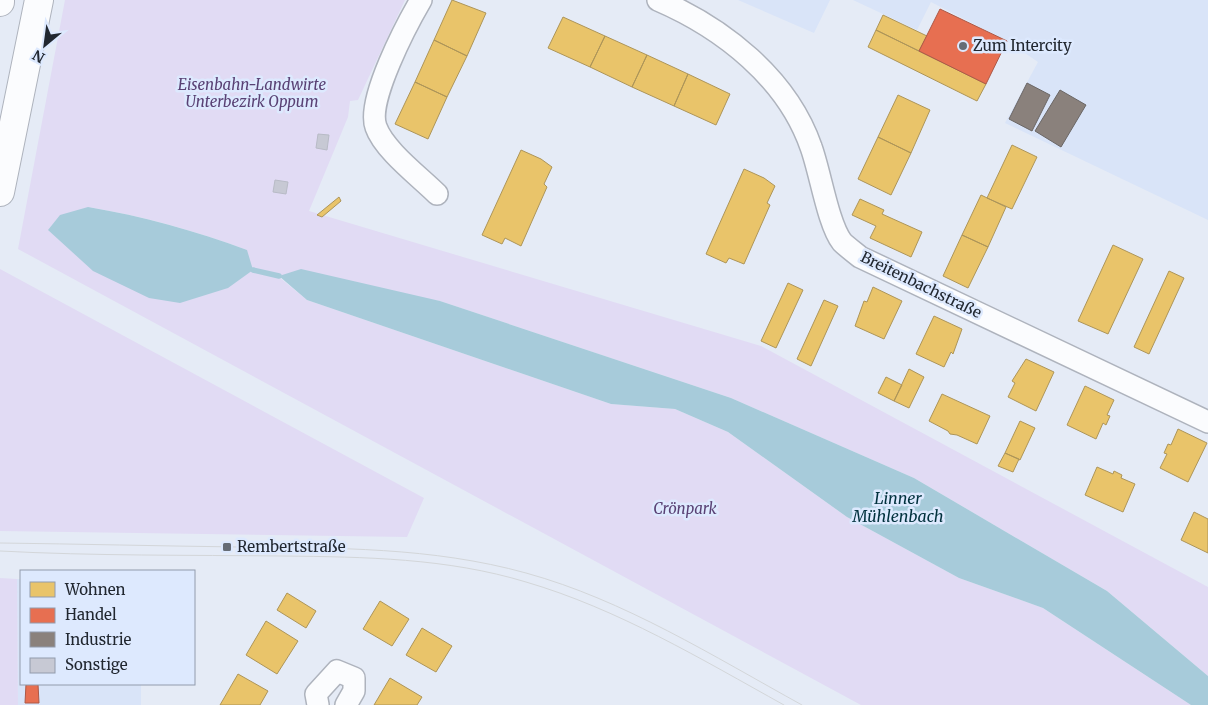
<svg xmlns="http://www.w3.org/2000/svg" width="1208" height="705" viewBox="0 0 1208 705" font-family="Merriweather,serif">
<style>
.built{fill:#d9e4f8}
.green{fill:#e1dbf4;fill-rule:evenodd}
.water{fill:#a7cbda}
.homes{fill:#e9c46a;stroke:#ad9559}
.shops{fill:#e76f51;stroke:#ac5947}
.industry{fill:#8a817c;stroke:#6a6665}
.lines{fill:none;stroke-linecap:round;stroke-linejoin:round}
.stream{stroke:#a7cbda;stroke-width:5.5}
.building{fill:#c7c9d4;stroke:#b8bbc6}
.minor-casing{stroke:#aeb3bd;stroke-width:24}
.motorway-casing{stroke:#aeb3bd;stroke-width:30}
.minor{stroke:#fbfcfe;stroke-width:21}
.motorway{stroke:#fbfcfe;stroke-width:28}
.tram{stroke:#d3d6d9;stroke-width:1}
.poi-dot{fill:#666c75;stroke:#dde9fe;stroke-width:2}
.labels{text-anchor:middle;stroke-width:5;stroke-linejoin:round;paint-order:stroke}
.poi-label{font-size:15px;fill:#212730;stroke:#dde9fe;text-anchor:start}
.park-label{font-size:15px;font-style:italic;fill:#594174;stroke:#dde9fe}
.street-label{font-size:15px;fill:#212730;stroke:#dde9fe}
.water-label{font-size:16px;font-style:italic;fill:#01313d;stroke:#dde9fe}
</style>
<rect width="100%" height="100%" fill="#e5ebf6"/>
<path class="built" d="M738 0H830L814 33Z
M853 0H1208V220L1005 123 1038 62 1007 41 931 2 917 30Z
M17 579H21V684H141V705H18Z"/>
<path class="green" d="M65 0H405L358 100 350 101 348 117 309 211 761 346 1208 587V676L1107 591 914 478 731 398 440 301 279 277 307 300 611 404 675 409 728 432 847 517 959 578 1043 608 1191 705H861L18 249ZM88 207C143 216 196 231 247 250Z
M0 269 424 498 407 537 0 531Z
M0 578 17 579 18 705H0Z"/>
<path class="water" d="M88 207C142 216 196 231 247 250L253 270 228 288 180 303 149 298 93 271 48 230 60 215Z
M301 269 440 301 731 398 914 478 1107 591 1208 676V705H1191L1043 608 959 578 847 517 728 432 675 409 611 404 307 300 279 276Z"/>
<path class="homes" d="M452 0 486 13 467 56 434 40Z
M883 15 927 36 919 51 876 30Z
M563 17 605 36 590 67 548 48Z
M876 30 986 84 977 101 868 47Z
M605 36 647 55 632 87 590 67Z
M434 40 467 56 447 97 415 82Z
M647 55 688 74 674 106 632 87Z
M688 74 730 94 716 125 674 106Z
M415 82 447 97 428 139 395 124Z
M898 95 930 110 911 153 878 137Z
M878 137 911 153 891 195 858 179Z
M1012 145 1037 157 1012 209 987 198Z
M521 150 541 159 552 167 544 184 547 187 521 246 505 238 502 244 482 235Z
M744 169 764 178 775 186 767 203 770 205 744 264 729 258 726 263 706 254Z
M981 195 1006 207 988 247 962 235Z
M339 197 341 201 322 217 317 215Z
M860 199 884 210 882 214 922 232 911 257 870 238 876 226 852 215Z
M962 235 988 247 968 288 943 276Z
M1113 245 1143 259 1108 334 1078 321Z
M1169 271 1184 278 1149 354 1134 347Z
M788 283 803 290 776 348 761 341Z
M873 287 902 301 884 339 855 326 864 301 867 302Z
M824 300 838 306 811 366 797 359Z
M934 316 962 329 953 354 951 352 944 367 916 354Z
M1026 359 1054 372 1036 411 1008 397 1015 383 1012 381Z
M909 369 924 377 909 408 894 401Z
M886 377 902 385 894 401 878 393Z
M1085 386 1114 400 1107 415 1110 416 1106 425 1103 423 1096 439 1067 425Z
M942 394 990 416 977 444 957 435 950 434 948 431 929 421Z
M1020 421 1035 428 1020 460 1005 453Z
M1178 429 1207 443 1188 482 1160 468 1167 454 1164 453 1168 444 1171 445Z
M1005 453 1019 459 1013 472 998 466Z
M1097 467 1113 474 1114 471 1122 475 1121 478 1135 484 1123 512 1085 495Z
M1194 512 1208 519V553L1181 540Z
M287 593 316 611 306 628 277 610Z
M380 601 409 619 392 646 363 629Z
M266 621 298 641 277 674 246 655Z
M422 628 452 646 436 672 406 655Z
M238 674 268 691 260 705H220Z
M390 678 422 697 417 705H374Z"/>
<path class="shops" d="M940 9 1007 41 986 84 919 51Z
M26 684H38L39 703H25Z"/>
<path class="industry" d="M1027 83 1050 95 1032 131 1009 119Z
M1060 90 1086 105 1061 147 1035 131Z"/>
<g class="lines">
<path class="stream" d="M253 270 279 276"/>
</g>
<path class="building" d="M318 134 329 135 327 150 316 148Z
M275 180 288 182 286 194 273 192Z"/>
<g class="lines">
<defs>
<path id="minor" d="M421 0C407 24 366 101 376 127 384 150 420 177 437 194
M658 0C723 28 787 78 811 147 820 171 828 224 842 242 847 247 854 252 860 257L1208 422
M318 705 316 694 337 671 354 678V691L346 705"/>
<path id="motorway" d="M0 2V0
M0 192 39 0"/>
</defs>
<use href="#minor" class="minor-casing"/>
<use href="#motorway" class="motorway-casing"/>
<use href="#minor" class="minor"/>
<use href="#motorway" class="motorway"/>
<path class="tram" d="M0 543C80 544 159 546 239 547 336 548 432 547 526 573 624 600 713 656 802 705
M0 551C94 556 189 555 283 556 365 557 447 558 526 582 618 609 701 659 784 705"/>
</g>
<g class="poi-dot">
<circle cx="963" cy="46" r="5"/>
<rect x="222" y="542" width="10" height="10" rx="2.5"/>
</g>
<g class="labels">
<g class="poi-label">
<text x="973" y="51">Zum Intercity</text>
<text x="237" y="552">Rembertstraße</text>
</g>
<g class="park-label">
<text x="252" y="90">Eisenbahn-Landwirte<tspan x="252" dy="17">Unterbezirk Oppum</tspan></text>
<text x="685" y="514">Crönpark</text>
</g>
<g class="street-label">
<text transform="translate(921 285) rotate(26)" y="5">Breitenbachstraße</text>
</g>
<g class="water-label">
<text x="898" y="504">Linner<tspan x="898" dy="18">Mühlenbach</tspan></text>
</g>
</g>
<rect x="20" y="570" width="175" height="115" fill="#dde9fe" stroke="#929bac"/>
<rect x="30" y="582" width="25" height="15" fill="#e9c46a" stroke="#929bac"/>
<text x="65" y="595" font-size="15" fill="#212730">Wohnen</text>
<rect x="30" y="608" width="25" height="15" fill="#e76f51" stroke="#929bac"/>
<text x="65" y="620" font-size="15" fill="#212730">Handel</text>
<rect x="30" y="632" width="25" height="15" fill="#8a817c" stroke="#929bac"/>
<text x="65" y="645" font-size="15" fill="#212730">Industrie</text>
<rect x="30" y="658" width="25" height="15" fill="#c7c9d4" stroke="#929bac"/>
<text x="65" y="670" font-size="15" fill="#212730">Sonstige</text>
<g transform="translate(45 45) rotate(209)" stroke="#dde9fe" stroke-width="4" paint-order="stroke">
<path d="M0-4L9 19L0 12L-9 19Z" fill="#212730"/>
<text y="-8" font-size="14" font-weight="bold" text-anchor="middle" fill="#212730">N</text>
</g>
</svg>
